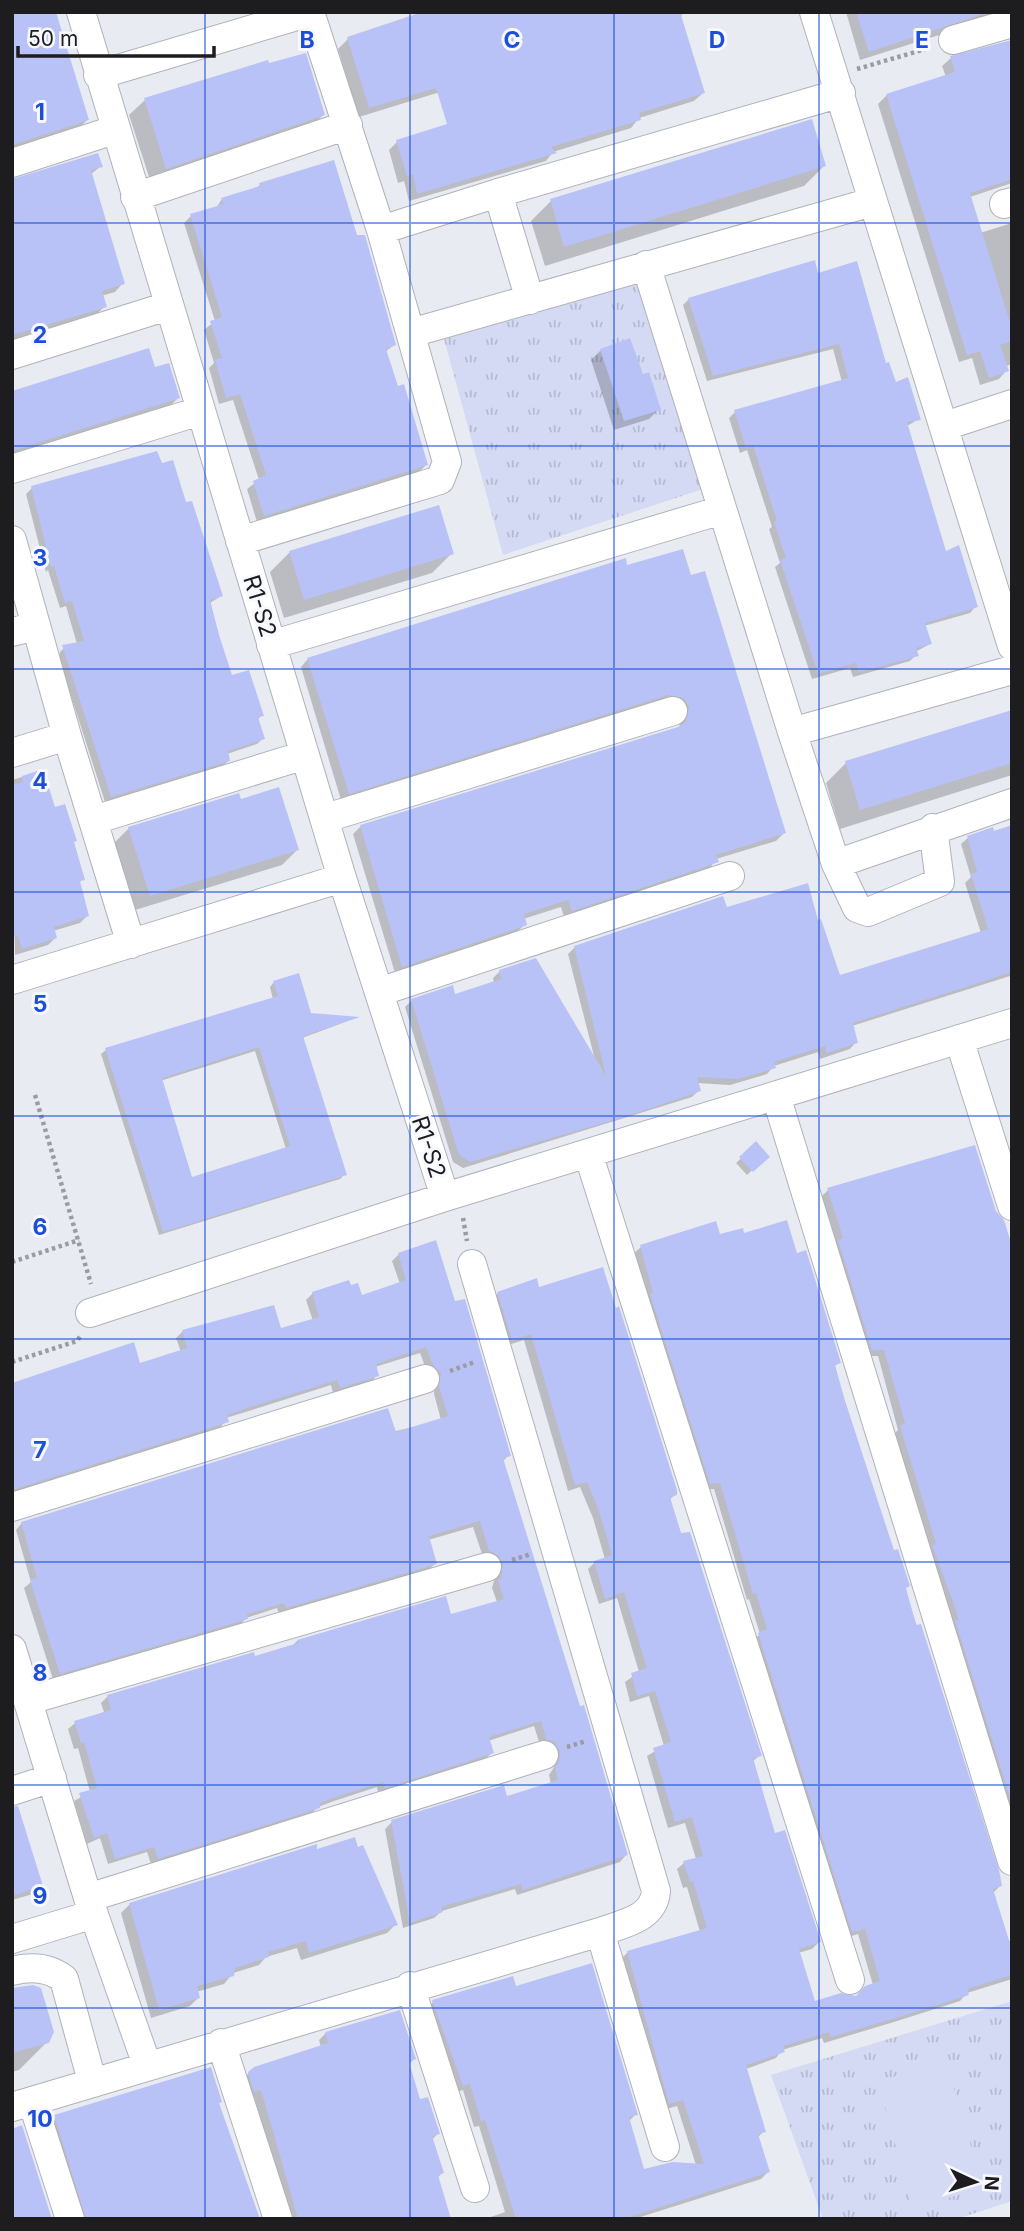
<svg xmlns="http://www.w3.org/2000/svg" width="1024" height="2231" viewBox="0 0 1024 2231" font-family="Inter,sans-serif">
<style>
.park{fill:url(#park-tufts)}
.garden{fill:#d4d9f4}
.shadow{fill:#0003;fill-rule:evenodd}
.building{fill:#b9c2f6;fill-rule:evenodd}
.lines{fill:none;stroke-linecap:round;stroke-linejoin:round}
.minor-casing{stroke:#b0b2ba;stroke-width:30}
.path{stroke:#9b9ca2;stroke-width:4.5;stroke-dasharray:3.5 3.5;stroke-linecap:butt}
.minor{stroke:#fff;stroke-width:28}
.grid{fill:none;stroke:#1d4ed8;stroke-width:2;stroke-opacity:0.55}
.labels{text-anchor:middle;stroke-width:6;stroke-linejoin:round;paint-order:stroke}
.street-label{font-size:23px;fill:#1d1d20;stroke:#f7f9fe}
.grid-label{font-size:23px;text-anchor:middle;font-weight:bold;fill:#1d4ed8;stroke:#f7f9fe;stroke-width:6;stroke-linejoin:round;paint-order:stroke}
</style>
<defs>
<pattern id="park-tufts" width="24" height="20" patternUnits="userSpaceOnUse" patternTransform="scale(1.75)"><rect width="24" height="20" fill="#d4d9f4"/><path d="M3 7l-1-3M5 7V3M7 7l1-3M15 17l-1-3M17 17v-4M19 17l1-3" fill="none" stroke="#b6bad1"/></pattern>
</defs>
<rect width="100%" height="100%" fill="#e9ebf3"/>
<path class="park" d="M638 283 703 489 503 555 444 339Z
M1012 2001V2201L957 2219H823L771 2075Z"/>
<path class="garden" d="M946 2062 983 2187 913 2209 878 2081Z"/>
<path class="shadow" d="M12 12 87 120 79 128 12 150Z
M428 12 440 92 359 117 338 49 348 39Z
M459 12H683L680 19 703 93 694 101 639 118 631 128 553 152 546 161 409 201 404 181 398 183 389 150 397 142 462 121Z
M846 12H1012L860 60Z
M1012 42V183L970 197 980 233 1012 223V364L1006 366 1007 370 999 379 980 385 972 358 959 362 878 104 887 95 946 77 942 66 951 58Z
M145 100 323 115 308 130 151 183 129 115Z
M101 166 90 175 123 283 115 292 101 296 105 306 97 314 12 340V180Z
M824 166 804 186 545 266 531 221 551 201Z
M260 185 356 237 394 345 385 352 397 389 403 386 425 466 418 473 257 522 247 489 259 480 233 400 219 404 209 368 214 363 204 330 215 321 184 223 191 216 216 208 222 199 255 189Z
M817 275 885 366 919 419 907 426 945 553 976 606 970 613 924 626 930 644 915 652 916 655 910 661 853 677 850 668 812 679 775 567 780 563 769 529 772 527 747 450 740 453 729 418 735 412 842 382 833 349 707 381 683 305 689 299Z
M601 350 642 376 659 409 649 419 614 430 591 360Z
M154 369 178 398 159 417 12 463V393Z
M32 488 185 505 221 596 210 603 230 677 262 715 257 720 263 738 257 744 227 754 229 760 223 766 105 802 60 661V652L66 646 77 644 66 606 60 608 48 570 46 572 26 494Z
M290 552 452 553 432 573 284 618 270 572Z
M624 561 784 833 776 841 716 859 709 870 564 917 561 907 523 919 525 924 517 932 395 973 353 834 360 827 679 728 682 715 341 800 301 667 308 659Z
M1012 712V775L840 829 826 783 846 763Z
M42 771 53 809 72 843 83 879 79 883 88 915 80 923 53 931 55 938 48 945 15 955 12 780Z
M240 801 297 850 282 865 135 910 114 843 129 828Z
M1012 826V980L1010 976 852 1026 856 1042 850 1049 820 1059 818 1052 774 1066 767 1074 730 1085 697 1083 699 1090 692 1097 463 1168 453 1162 405 1007 412 1000 454 996 494 983 493 978 500 971 594 1056 568 954 575 947 726 909 817 922 839 977 981 933 965 883 971 877 961 844 968 838Z
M274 982 310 1015 356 1018 302 1038 345 1174 340 1179 159 1235 101 1054 106 1050 273 999 270 987ZM255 1051 286 1149 191 1179 160 1081Z
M756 1144 767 1156 747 1175 736 1163Z
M828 1190 995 1212 1012 1600V1805L1004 1807 894 1434 898 1430 878 1356H865L821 1197Z
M743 1235 796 1255 839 1362 834 1367 1000 1886 993 1893 1007 1942 1012 1940V1979L967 1993 960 2001 894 2022 824 2043 822 2038 782 2050 776 2058 746 2069 764 2131 757 2138 768 2172 761 2179 634 2219H485L505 2212 479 2126 474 2127 463 2090 456 2092 426 2009 433 2002 515 1988 636 2114 629 2121 642 2171 696 2165 677 2106 663 2110 621 1959 628 1952 700 1932 687 1887 683 1888 677 1869 684 1863 696 1859 685 1823 668 1828 647 1756 664 1746 649 1696 630 1702 625 1682 639 1672 617 1598 599 1604 588 1569 595 1562 605 1559 593 1518 580 1487 568 1491 524 1340 505 1346 491 1300 498 1293 538 1289 676 1494 669 1500 760 1755 752 1762 774 1835 819 1942 812 1949 798 1953 814 2003 855 1998 873 1985 858 1934 845 1938 752 1642 760 1634 749 1599 747 1600 714 1489 704 1490 634 1253 641 1247Z
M399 1254 454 1303 509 1455 502 1462 626 1855 620 1862 517 1895 515 1889 442 1911 434 1918 403 1928 385 1829 392 1822 506 1798 551 1784 549 1775 554 1767V1758L540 1745 534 1726 488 1741 492 1753 485 1759 378 1793 377 1787 334 1801 318 1807 311 1814 151 1864 147 1852 108 1864 100 1838 87 1844 74 1801 90 1792 78 1748 74 1749 68 1729 75 1723 104 1712 101 1703 108 1696 254 1659 291 1647 297 1641 450 1617 497 1602 492 1588 497 1570 483 1557 473 1527 428 1540 435 1564 428 1570 279 1614 277 1608 246 1618 240 1625 53 1679 24 1588 31 1582 16 1530 22 1523 441 1420 434 1394 435 1382 427 1372 420 1353 375 1367 377 1375 371 1382 333 1393 331 1385 255 1409 226 1418 220 1429 12 1493 13 1385 139 1365 181 1352 176 1338 183 1331H280L313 1321 306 1300 313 1293 361 1297 400 1284 392 1261Z
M12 1816 41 1886 33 1894 12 1900Z
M315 1851 396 1924 387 1933 301 1960 297 1948 266 1957 259 1965 233 1973 224 1984 196 1992 198 1998 190 2006 151 2018 121 1913 130 1904Z
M12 1989 48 2041 19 2070 12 2072Z
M326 2033 414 2059 408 2065 418 2101 438 2133 432 2140 442 2173 437 2178 449 2219H290L254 2096 247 2098 242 2080 249 2073 321 2047 319 2040Z
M218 2104 259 2219H85L81 2208 76 2209 48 2124 55 2117Z"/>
<path class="building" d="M12 12H56L89 120 12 145Z
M422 12H680L705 93 639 113 641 120 551 147 557 153 417 194 413 174 407 176 396 140 447 124 436 88 369 108 347 37Z
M856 12H989L869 52Z
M1012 40V179L970 193 1012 329V341L1000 345 1009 371 989 378 980 351 967 355 886 94 955 72 950 56Z
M306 53 325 115 166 169 144 98 268 60 269 63Z
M812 119 826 166 564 247 550 199Z
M98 153 103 167 91 170 125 284 102 291 107 307 12 335V179Z
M334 160 357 235H365L396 345 386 349 398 386 404 384 428 465 264 516 253 481 266 475 240 394 226 398 215 360 222 358 210 321 222 317 190 214 224 204 221 198 260 186 259 183Z
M815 260 818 273 857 261 886 363 889 362 896 382 908 377 921 420 907 422 946 551 959 545 978 607 925 623 932 644 916 648 919 656 859 672 856 663 818 674 780 560 786 558 774 522 777 521 753 445 746 448 734 410 848 378 839 344 713 376 688 298Z
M630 338 643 374 649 372 661 410 624 421 600 349Z
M149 348 155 367 169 363 180 398 12 451V391Z
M157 451 162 463 173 460 186 502 192 501 223 596 210 600 219 635 232 675 249 670 264 716 258 717 265 739 228 751 230 761 111 797 62 645 84 641 72 601 65 603 54 566 51 567 31 486Z
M439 505 454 554 304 600 289 551Z
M683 549 691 575 705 571 786 833 716 855 719 862 572 911 568 900 524 914 527 925 519 928 402 967 360 825 678 727 686 722 689 707 684 698 668 695 349 794 307 658 626 558 627 565Z
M1012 710V763L860 810 845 761Z
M43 769 55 807 65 804 77 841 74 842 85 880 80 881 89 916 54 927 57 938 22 949 18 936 12 937V785L23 782 22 776Z
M279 787 299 850 150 896 128 827 239 793 241 799Z
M1012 825V972L853 1023 858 1043 826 1053 825 1046 774 1062 776 1068 738 1079 697 1077 701 1091 627 1116 470 1162 459 1155 411 999 453 985 455 994 501 979 499 970 536 958 606 1076 574 946 723 896 727 907 808 883 818 920 821 919 840 975 988 929 971 874 977 872 967 836 993 827 994 831Z
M299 973 311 1013 360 1017 303 1036 347 1175 163 1232 105 1048 278 996 273 981ZM259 1047 290 1146 192 1177 162 1078Z
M756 1141 770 1157 753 1172 739 1157Z
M975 1145 996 1211 1004 1220 1012 1246V1804L955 1620H958L957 1613 932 1545 936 1544 900 1426 905 1423 884 1350H872L838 1240 843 1238 827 1188Z
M787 1220 797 1253 806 1250 841 1363 835 1365 845 1401 894 1550 898 1549 910 1586 906 1588 916 1625 921 1624 999 1870 1002 1886 993 1889 1012 1950V1975L967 1989 969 1995 902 2016 831 2037 829 2032 783 2046 785 2052 746 2065 766 2132 758 2134 770 2172 623 2219H516L485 2120 481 2121 470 2084 463 2086 432 2000 513 1976 516 1986 592 1963 638 2115 629 2117 644 2169 672 2162 704 2164 683 2100 669 2104 627 1951 707 1928 693 1881 690 1882 683 1861 703 1856 692 1817 675 1822 653 1748 671 1742 655 1691 637 1696 631 1673 647 1668 624 1592 605 1599 594 1561 612 1555 599 1511 587 1482 575 1485 531 1334 512 1340 497 1292 537 1278 539 1287 603 1267 616 1308 619 1306 677 1490V1495L670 1497 681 1533 690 1532 762 1756 753 1758 775 1833 785 1830 821 1942 799 1949 815 2001 841 1993 856 1996 865 1986 880 1981 865 1929 852 1932 758 1633 767 1629 756 1593 753 1594 720 1483 710 1484 650 1294 653 1293 640 1245 716 1221 720 1234 743 1228 744 1233Z
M436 1240 455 1301 465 1299 511 1456 503 1458 580 1706 584 1705 628 1855 523 1890 521 1884 441 1907 443 1912 410 1923 391 1820 504 1785 507 1796 558 1780 555 1767 560 1759V1751L555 1742 546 1739 541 1721 489 1737 494 1753 385 1788 384 1782 342 1795 320 1803V1808L158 1859 154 1847 115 1859 107 1833 94 1838 79 1793 97 1788 84 1742 81 1743 74 1721 111 1710 107 1695 254 1652 255 1656 298 1643 297 1640 446 1596 451 1614 504 1599 498 1580 501 1579 503 1563 498 1555 489 1551 480 1521 429 1536 437 1564 286 1608 284 1603 247 1614 248 1619 60 1674 30 1580 37 1578 21 1522 388 1408 396 1432 448 1416 439 1386 441 1373 433 1365 426 1347 376 1364 379 1376 340 1388 337 1380 263 1403 227 1415 229 1422 15 1489 12 1488V1383L134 1342 140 1363 187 1348 182 1330 274 1305 281 1328 319 1317 312 1292 349 1280 351 1285 358 1283 362 1295 406 1280 398 1253Z
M18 1806 43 1886 12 1896V1807Z
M355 1837 358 1847 363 1845 398 1925 309 1953 306 1941 268 1952 269 1957 235 1968 234 1976 197 1986 200 1998 159 2010 129 1903 317 1844V1849Z
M33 1985 41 1988 54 2032 49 2043 12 2053V1988Z
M400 2010 416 2059 409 2062 420 2099 428 2097 440 2134 432 2136 444 2173 438 2175 451 2219H298L261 2090 254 2092 248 2072 254 2067 328 2043 325 2032Z
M211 2067 222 2102 219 2103 260 2219H86L54 2115Z
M22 2125 52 2219H12V2129Z"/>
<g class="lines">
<defs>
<path id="minor" d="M81 12 342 878 445 1197
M814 12 1012 646
M953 40 1012 23
M98 75 310 12
M12 163 114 130
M135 197 348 125
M1004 204 1012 202
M381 230 498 193
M646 265 792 732 836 864 857 908 868 912 940 882 933 828
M530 300 498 193 841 93
M411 333 872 202
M12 355 168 306
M945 426 1012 404
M12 469 200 411
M12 540 67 736 131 944
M240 541 440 480 447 462 381 230 310 12
M12 632 36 626
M271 645 722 510
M792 732 1012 670
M12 753 67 736
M326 818 673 711
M94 820 305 755
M836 864 1012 803
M12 980 342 878
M379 992 730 876
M959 1039 1012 1206
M776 1096 1012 1861
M588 1153 850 1980
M90 1313 445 1197 1012 1023
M12 1507 425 1379
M12 1649 88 1898 147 2065
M29 1700 487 1567
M12 1791 52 1778
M88 1898 544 1755
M600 1932 665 2147
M12 1939 94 1914
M12 1971C31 1966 49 1967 64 1979L92 2081
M410 1986 475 2188
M221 2043 278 2219
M32 2101 70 2219
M12 2107 600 1932C622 1924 654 1919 656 1891L472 1264"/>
</defs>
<use href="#minor" class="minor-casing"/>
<path class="path" d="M857 69 929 48
M35 1095 91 1284
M463 1218 467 1241
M12 1262 79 1240
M12 1362 77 1341 81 1335
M450 1371 475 1362
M512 1560 531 1554
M567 1747 586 1741"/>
<use href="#minor" class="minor"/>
</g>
<path class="grid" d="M205 12V2219M410 12V2219M614 12V2219M819 12V2219M12 223H1012M12 446H1012M12 669H1012M12 892H1012M12 1116H1012M12 1339H1012M12 1562H1012M12 1785H1012M12 2008H1012"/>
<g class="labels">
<g class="street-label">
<text transform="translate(260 606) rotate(73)" y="8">R1-S2</text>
<text transform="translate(429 1147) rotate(72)" y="8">R1-S2</text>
</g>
</g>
<g class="grid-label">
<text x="307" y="48">B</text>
<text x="512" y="48">C</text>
<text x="717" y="48">D</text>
<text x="922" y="48">E</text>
<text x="40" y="120">1</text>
<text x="40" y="343">2</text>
<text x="40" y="566">3</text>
<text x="40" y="789">4</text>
<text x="40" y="1012">5</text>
<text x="40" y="1235">6</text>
<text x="40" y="1458">7</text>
<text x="40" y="1681">8</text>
<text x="40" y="1904">9</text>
<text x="40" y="2127">10</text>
</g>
<rect width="1024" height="2231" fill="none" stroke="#1d1d20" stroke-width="28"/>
<g transform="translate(975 2182) rotate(94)" stroke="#f7f9fe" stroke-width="5" paint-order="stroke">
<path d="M0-5L12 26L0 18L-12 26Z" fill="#1d1d20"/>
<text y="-10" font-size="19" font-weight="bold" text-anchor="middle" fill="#1d1d20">N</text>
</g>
<path d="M18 46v10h196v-10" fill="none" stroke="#1d1d20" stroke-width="3.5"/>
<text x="28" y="46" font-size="21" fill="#1d1d20" stroke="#f7f9fe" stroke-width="5" paint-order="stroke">50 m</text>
</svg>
